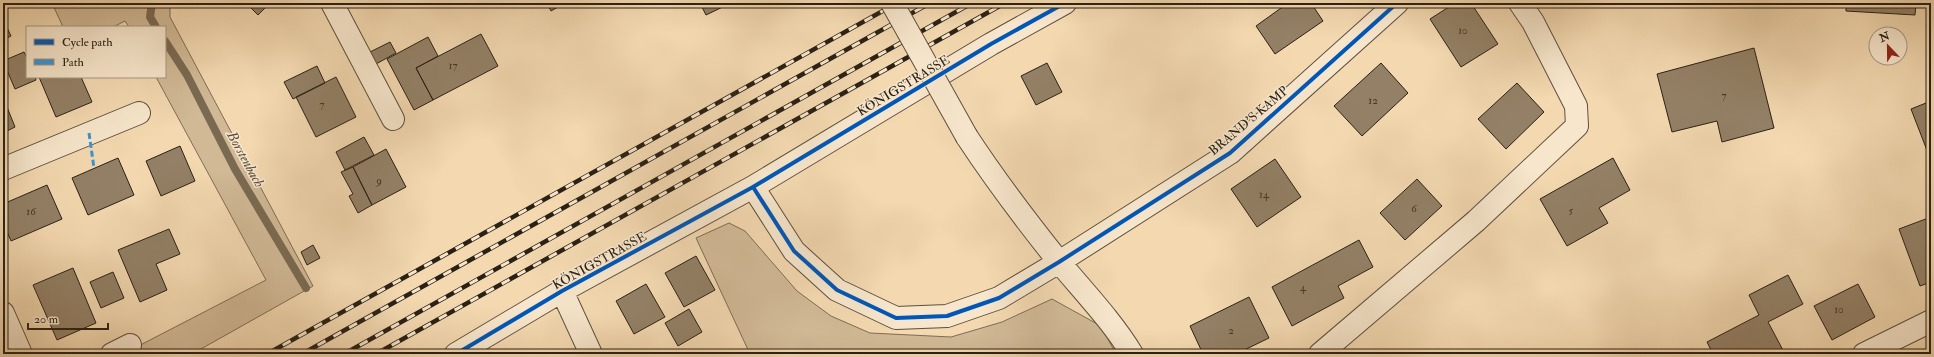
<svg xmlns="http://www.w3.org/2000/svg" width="1934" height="357" viewBox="0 0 1934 357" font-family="'IM FELL Double Pica',serif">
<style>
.green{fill:#d1b996;stroke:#7e6d56}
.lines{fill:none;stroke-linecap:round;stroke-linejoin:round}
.stream{stroke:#7a6a52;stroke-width:8}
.building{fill:#938066;stroke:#2a2115}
.minor-casing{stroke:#5c4f3c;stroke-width:24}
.minor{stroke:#f7e6cc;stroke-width:22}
.rail-casing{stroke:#2a2115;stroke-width:4.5}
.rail{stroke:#f7e6cc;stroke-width:3;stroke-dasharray:9;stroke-linecap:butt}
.minor-bridge-casing{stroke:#5c4f3c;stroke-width:24;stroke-linecap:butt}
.minor-bridge{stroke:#f7e6cc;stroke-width:22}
.quiet{stroke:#3c95d3;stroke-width:3;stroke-dasharray:6 3;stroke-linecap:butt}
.cycleway-casing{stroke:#f7e6cc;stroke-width:6}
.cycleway{stroke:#0057b8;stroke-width:4}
.labels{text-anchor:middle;stroke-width:3;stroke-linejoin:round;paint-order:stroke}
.number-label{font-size:11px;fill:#443929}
.street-label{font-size:13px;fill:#2a2115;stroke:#f7e6cc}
.water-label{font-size:14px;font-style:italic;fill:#594b39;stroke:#f7e6cc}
</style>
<rect width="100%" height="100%" fill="#f3d8b0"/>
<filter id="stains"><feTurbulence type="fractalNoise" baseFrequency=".005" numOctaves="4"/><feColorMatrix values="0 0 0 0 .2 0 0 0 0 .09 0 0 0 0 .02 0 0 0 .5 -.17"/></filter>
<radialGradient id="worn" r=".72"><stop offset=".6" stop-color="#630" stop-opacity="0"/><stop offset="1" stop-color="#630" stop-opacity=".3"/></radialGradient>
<path class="green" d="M52 3H170V17L313 286 192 354H123L266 280 156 77H165V27H129L125 21 113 27H63Z
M729 223 745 231 797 291 831 316 870 333 951 337 1002 322 1052 299 1101 326 1116 354H750L696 238Z"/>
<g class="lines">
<path class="stream" d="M152 3 150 17 156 27
M165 41 187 75 235 169 306 288"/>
</g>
<path class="building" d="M246 3H270L258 15Z
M547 3H565L551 11Z
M700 3H731L706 15Z
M1288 3H1311L1323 21 1275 54 1256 26Z
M1455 3H1471L1498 44 1461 67 1430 19Z
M1846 3H1916L1915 15 1846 11Z
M3 19 11 36 3 40Z
M481 34 498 66 433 100 416 68Z
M428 37 438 56 416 68 433 100 414 110 387 59Z
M390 42 396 53 376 64 370 52Z
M1754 48 1774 128 1722 142 1717 121 1672 132 1657 74Z
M24 52 27 58V77H35L36 80 15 89 3 61Z
M1047 63 1062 92 1036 105 1021 76Z
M1381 63 1408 93 1362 136 1334 106Z
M317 66 325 83 293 99 284 82Z
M39 77H81L92 102 56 117Z
M336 77 356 117 316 137 296 97Z
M1517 83 1544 112 1506 149 1478 119Z
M3 97 15 127 3 133Z
M1931 101V152L1928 153 1911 109Z
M364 137 374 155 345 170 336 152Z
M180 146 195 181 161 196 146 161Z
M386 149 406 187 372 205 353 167Z
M118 158 134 195 88 215 72 178Z
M1613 158 1630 190 1599 208 1608 223 1567 246 1540 199Z
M1275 159 1301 197 1257 227 1231 189Z
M353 167 372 205 358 213 349 196 353 194 341 172Z
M1417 179 1442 206 1405 240 1380 213Z
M47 185 62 219 11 241 3 222V204Z
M1931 217V282L1920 286 1899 229Z
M169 229 180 254 156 264 167 290 140 302 118 250Z
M1359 240 1373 267 1338 286 1344 298 1292 326 1272 287Z
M313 245 320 258 307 265 301 252Z
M696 256 715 290 684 307 665 273Z
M73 268 96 323 57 340 33 285Z
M113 272 124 298 101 308 90 282Z
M1788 275 1803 304 1768 322 1785 354H1713L1707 342 1759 315 1749 295Z
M646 284 665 317 634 334 616 301Z
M1858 284 1875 317 1832 340 1814 306Z
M1249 297 1269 338 1236 354H1203L1190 326Z
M689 309 702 332 678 346 665 323Z"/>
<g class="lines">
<defs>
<path id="minor" d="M332 3 393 119
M967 137C996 181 1027 222 1060 263 1085 293 1112 321 1132 354
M3 169 139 113
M753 187 794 251 837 290 896 318 947 316 999 298 1059 262 1230 153 1397 3
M562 291 591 354
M3 313 21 354
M112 354 130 345
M456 354 562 291 753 187 991 44 1065 3
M1320 354 1476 221 1577 126 1576 106 1533 22 1520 3
M1864 354 1931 321"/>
</defs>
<use href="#minor" class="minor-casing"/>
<use href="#minor" class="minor"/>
<defs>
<path id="rail" d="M267 354 897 3
M302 354 930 3
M344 354 972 3
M376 354 1005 3"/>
</defs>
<use href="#rail" class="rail-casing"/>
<use href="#rail" class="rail"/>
<defs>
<path id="minor-bridge" d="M892 3 967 137"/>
</defs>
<use href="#minor-bridge" class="minor-bridge-casing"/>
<use href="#minor-bridge" class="minor-bridge"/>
<path class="quiet" d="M89 133 94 168"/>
<defs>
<path id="cycleway" d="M753 187 794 251 837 290 896 318 947 316 999 298 1059 262 1230 153 1397 3
M456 354 562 291 753 187 991 44 1065 3"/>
</defs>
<use href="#cycleway" class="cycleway-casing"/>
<use href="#cycleway" class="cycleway"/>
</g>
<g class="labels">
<g class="number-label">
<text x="1463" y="34">10</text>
<text x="453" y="69">17</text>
<text x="1724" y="99">7</text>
<text x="1373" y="104">12</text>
<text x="322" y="108">7</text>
<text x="379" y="184">9</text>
<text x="1264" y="198">14</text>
<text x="1414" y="212">6</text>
<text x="1571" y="214">5</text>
<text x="31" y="215">16</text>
<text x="1303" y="291">4</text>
<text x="1839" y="313">10</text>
<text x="1231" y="334">2</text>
</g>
<g class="street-label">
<text transform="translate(903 85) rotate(-31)" y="5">KÖNIGSTRASSE</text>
<text transform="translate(1248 120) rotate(-40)" y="5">BRAND'S KAMP</text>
<text transform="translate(599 260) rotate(-29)" y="5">KÖNIGSTRASSE</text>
</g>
<g class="water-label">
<text transform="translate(246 159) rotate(61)" y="5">Borstenbach</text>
</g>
</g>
<rect width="1934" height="357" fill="none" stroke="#f3d8b0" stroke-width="16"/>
<rect x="4" y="4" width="1926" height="349" fill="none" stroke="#2a2115" stroke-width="2"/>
<rect x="8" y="8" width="1918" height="341" fill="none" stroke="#2a2115"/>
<rect x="26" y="26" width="140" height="52" fill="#f7e6cc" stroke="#a59783"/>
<rect x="34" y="39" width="20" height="6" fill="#0057b8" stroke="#a59783"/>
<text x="62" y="46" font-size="12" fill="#2a2115">Cycle path</text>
<rect x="34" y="59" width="20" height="6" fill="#3c95d3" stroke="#a59783"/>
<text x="62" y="66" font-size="12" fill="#2a2115">Path</text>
<g transform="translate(1888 46) rotate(338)"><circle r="19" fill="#f7e6cc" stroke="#a59783"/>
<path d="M0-3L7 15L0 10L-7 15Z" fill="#8f2418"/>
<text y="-6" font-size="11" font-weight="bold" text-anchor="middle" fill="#2a2115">N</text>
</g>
<path d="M28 323v6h80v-6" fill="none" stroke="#2a2115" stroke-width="2"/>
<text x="34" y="323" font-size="12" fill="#2a2115" stroke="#f7e6cc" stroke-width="3" paint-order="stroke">20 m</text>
<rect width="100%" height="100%" filter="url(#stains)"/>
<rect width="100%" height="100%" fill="url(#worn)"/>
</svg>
